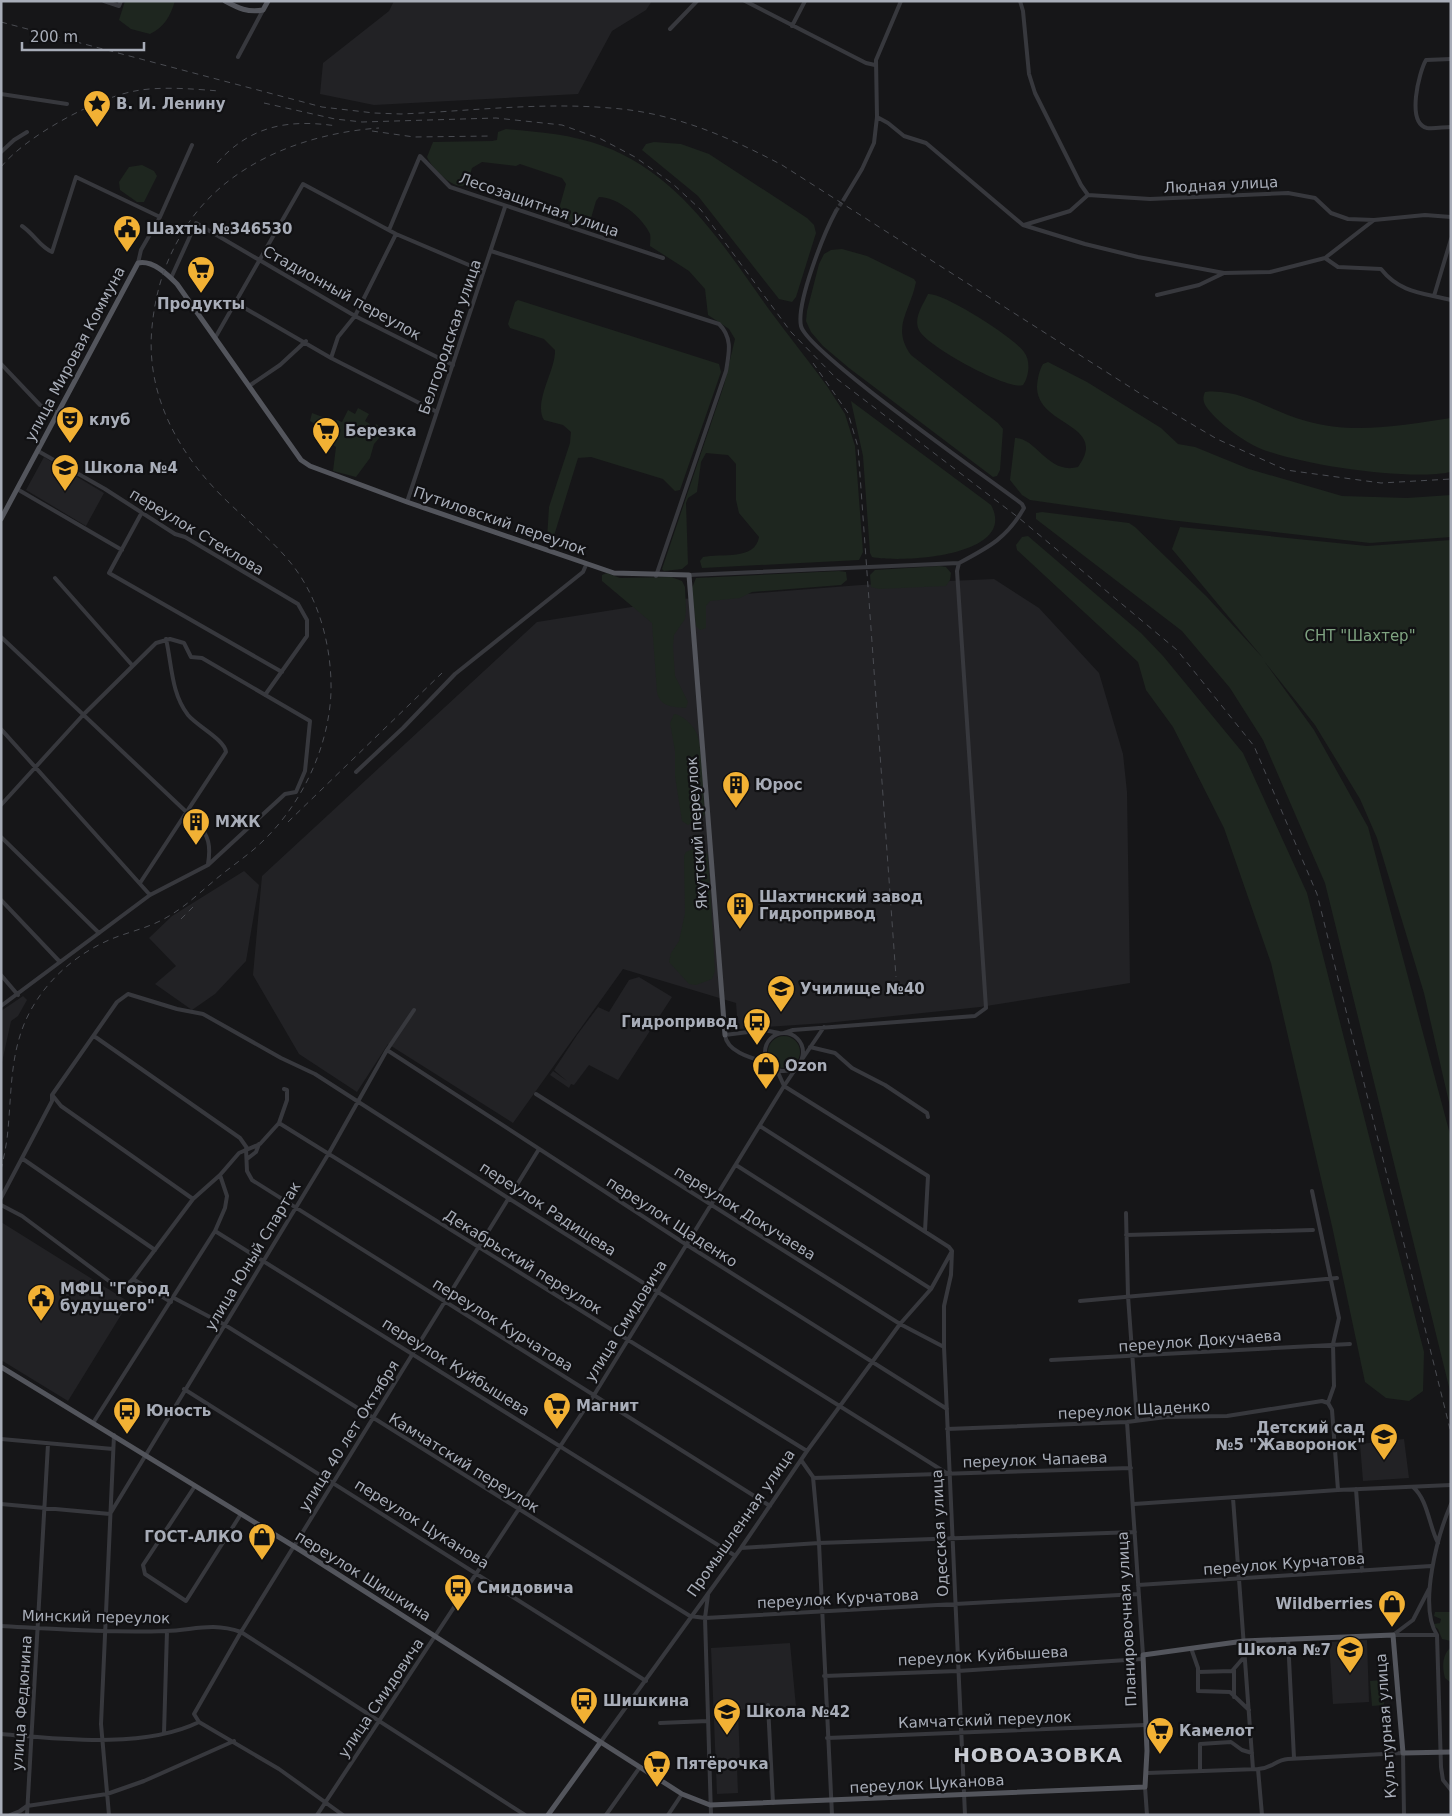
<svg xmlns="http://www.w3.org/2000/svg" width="1452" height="1816" viewBox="0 0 1452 1816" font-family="'DejaVu Sans',sans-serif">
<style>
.built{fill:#222225}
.green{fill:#1e261f}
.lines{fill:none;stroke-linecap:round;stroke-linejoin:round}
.minor-tunnel{stroke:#333438;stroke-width:4;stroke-dasharray:4 2;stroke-linecap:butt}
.minor{stroke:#37383d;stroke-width:4}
.major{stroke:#53555c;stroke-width:5}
.rail{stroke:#4a4c52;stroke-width:1;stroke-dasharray:6 5;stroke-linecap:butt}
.labels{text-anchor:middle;stroke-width:4.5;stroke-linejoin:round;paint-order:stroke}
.poi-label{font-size:15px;font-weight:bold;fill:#a8adb8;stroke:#111113;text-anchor:start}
.street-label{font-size:15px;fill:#a8adb8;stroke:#111113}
.park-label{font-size:15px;fill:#7fa381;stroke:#111113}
.district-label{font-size:20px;font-weight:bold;letter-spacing:1px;fill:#c9ccd4;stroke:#111113}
</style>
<rect width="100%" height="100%" fill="#161618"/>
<path class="built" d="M394 1H652L646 10 612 31 578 94 374 105 320 94 323 63 389 11Z
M44 457 104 493 86 526 26 490Z
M994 579 1039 608 1099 673 1123 754 1127 792 1130 983 980 1007 826 1023 738 1029 736 1003 623 969 513 1123 388 1044 357 1092 299 1054 253 975 262 876 537 622 682 599 861 585Z
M244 871 259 885 246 961 215 994 192 1010 155 984 176 966 149 938 172 916Z
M639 977 672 997 618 1080 589 1065 574 1085 571 1084 569 1088 550 1075 553 1071 567 1081 554 1070 577 1035 598 1007 609 1012 629 980Z
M23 996 27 1000 18 1016 11 1021 1 1067V1011Z
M1 1222 129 1302 68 1401 1 1360Z
M1404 1439 1409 1478 1363 1481 1360 1444Z
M1367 1640 1369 1702 1333 1704 1329 1642Z
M790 1643 796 1707 738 1710 740 1763 737 1767 738 1793 717 1794 711 1648Z"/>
<path class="green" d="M125 1H175C170 17 164 27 150 34L131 29 119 20Z
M506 129C539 132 571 134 603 146 679 174 723 245 768 308 787 334 808 360 827 386L845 414 855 446 863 552 859 560 702 568 700 561 703 557C721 553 755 561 759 537L739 513 736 500V464L728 455 706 453 701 462 697 492 688 498 686 503 688 564 682 569 664 571 662 569 724 385 735 339 729 329 708 315 705 289 689 271 650 246C650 242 651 238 650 234 643 218 618 197 599 197L596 201 589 225 585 228 557 216 566 184 562 178 520 164 516 166 482 162 472 168 467 185C453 191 432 168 427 157L433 142 492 141 497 140 498 132Z
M654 142 681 144 709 154 807 218 814 225 816 233 796 297 792 302 779 299 698 196 642 150 646 144Z
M142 165 154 171 157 176 144 202H137L120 190 119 182 129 167Z
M842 249 867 256 914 279 916 282C910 312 891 327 911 355L998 423 1003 429 1000 470 997 476 993 477 849 368 823 346 811 332 806 321 807 311 819 264 824 254 831 250Z
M928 294C943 292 1015 338 1024 352 1031 361 1029 377 1023 385 1009 391 926 346 919 330 913 318 923 305 928 294Z
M518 300 719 364 721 372 680 490 675 491 663 479 591 457 578 458 553 539 550 541 547 539 549 507 570 443 571 432 563 425 544 420C533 402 556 370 555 350L544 339 510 328 508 324 515 302Z
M1048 362 1087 382 1161 428 1178 444 1195 447 1249 469 1342 496 1407 498 1451 495V537L1370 543 1170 520 1030 500 1022 495 1010 480 1015 438C1037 438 1048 475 1078 467 1110 423 1036 427 1037 386 1038 377 1039 371 1043 364Z
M1205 392C1241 388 1272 412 1306 421 1355 435 1402 425 1451 418V472C1409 481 1299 465 1259 448 1244 441 1227 429 1215 417 1208 409 1200 403 1205 392Z
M851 401 991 505C1019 557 900 563 872 557L870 553 863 456Z
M358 408 369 414 365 421 370 424 369 428 372 430 376 424 380 427 381 436 374 444 370 458 356 477 333 471 336 447 324 439 333 422 337 420 342 422 348 410 355 414Z
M312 413 328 419 326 427 322 428 310 421Z
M1042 512 1129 523 1135 527 1207 597 1263 658 1172 549 1180 527 1367 546 1451 540V1111L1424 993 1377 838 1360 799 1315 725 1264 661 1314 730 1368 827 1451 1138V1395L1325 883 1263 740 1230 688 1182 631 1036 519V513Z
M1028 536 1141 633 1163 656 1243 753 1307 893 1424 1352 1423 1391 1409 1401 1386 1398 1365 1382 1332 1226 1271 963 1224 828 1173 727 1146 690 1138 662 1017 550 1016 545 1022 537Z
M940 566 946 567 951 573 950 580 946 586 879 589 871 587 870 575 875 570Z
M839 571 846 572 847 580 841 585 752 592 740 598 710 601 706 606V628L700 630 696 626 692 588 696 578Z
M607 573 620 578 671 577 682 581 685 587 686 610 685 619 674 635 673 646 675 676 688 702 686 708C673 707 660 707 657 692L652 623 602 581V575Z
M674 714C683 715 694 726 697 734 703 751 703 796 705 815L688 825 682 821 675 776V751L670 723Z
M693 849 703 850 708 855 715 971 712 979 696 985 689 984 669 962 671 953 679 941 685 913 684 856 686 852Z
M768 1052a16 16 0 1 1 32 0a16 16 0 1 1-32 0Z
M1435 1612H1451V1641L1442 1639 1438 1629 1435 1627 1434 1624 1440 1623 1441 1619 1434 1616Z
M1451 1647V1683L1445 1678C1442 1667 1442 1655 1451 1647Z
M1383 1680 1384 1705 1372 1706 1370 1681Z"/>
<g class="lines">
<path class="minor-tunnel" d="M836 211 844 199"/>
<path class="minor" d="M104 1 119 6 121 1
M745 1 866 63 875 65
M1020 1 1023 11 1029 74 1035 93 1081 185 1088 195
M792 26 805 1
M670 29 697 1
M238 57 263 10
M1451 59 1426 60C1419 72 1406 123 1427 128 1434 129 1444 127 1451 127
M1 94 67 104
M877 117 888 123 904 136 926 143 1023 225 1085 244 1138 257 1224 273 1270 272 1325 258 1374 220
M1 152 14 140 27 132
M1088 195 1150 199 1288 193 1315 198 1331 213 1348 219 1374 220 1425 215 1451 217
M844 199 862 169 874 143 877 117 876 60 901 1
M1024 225 1070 211 1088 195
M22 226C34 234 40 247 52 252L76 177 160 217
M389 230 420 156 450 187 663 258
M491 251 719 324C733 338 729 353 726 371L656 576
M1325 258 1338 267 1381 269C1400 293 1423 293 1451 300
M138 263 141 250 160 217 192 145
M171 278 196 223 355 316 453 365
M1157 295 1199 285 1224 273
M1434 296 1451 239
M236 303 331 358 437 412
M215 338 303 184 396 234 483 271
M331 358 338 337 355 316 396 234
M1 364 40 405 58 413
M249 386 280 365 306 341
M38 451 105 489 175 534 185 537 298 604 307 620V636L265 695
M17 489 122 550
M407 502 505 207
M141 514 109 573 282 672
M689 575 959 563
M55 578 132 665
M1 637 197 822C209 836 211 846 208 864
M1 729 150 895
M356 772 403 728 455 674 583 572 586 565
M1 805 83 715 156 643 170 639 184 643 191 657 202 658 310 721 305 771 296 792 285 794 208 865 150 895 1 1006
M1 837 99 933
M140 883 226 752C225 740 197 726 188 715 171 693 172 665 166 639
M1 900 60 962
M1 975 18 995
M784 1033 793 1030 975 1016 986 1008 957 571 959 563C989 547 1007 538 1024 508L1022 504C989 479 807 352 801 326 796 303 824 233 836 211
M765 1052a19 19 0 1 1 38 0a19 19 0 1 1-38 0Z
M94 1036 240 1138 247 1148
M810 1047 835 1053 852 1068 885 1085 927 1113 928 1117
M387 1050 687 1245 947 1409
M768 1063C755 1059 727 1053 725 1035L764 1030 779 1033
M777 1070 784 1086
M784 1086 928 1176 925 1231
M536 1094 900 1324 944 1347
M53 1096 61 1106 193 1199
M279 1123 807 1451
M246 1149 247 1171 252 1180 770 1506
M23 1159 155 1250
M247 1159 256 1152 259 1144
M736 1165 931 1289
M1312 1191 1339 1318 1333 1344 1334 1386 1328 1403
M1 1198 52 1101V1095L117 1002 128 994 177 1009 203 1014 281 1058 315 1074 508 1198 948 1474
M1 1205 22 1216 113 1284 125 1287 133 1279 193 1199 220 1175 239 1153 260 1144 279 1123 287 1100V1090L284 1089
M1126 1213 1128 1296 1137 1420
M215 1231 734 1555
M1126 1235 1313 1230
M952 1251 951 1275 944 1306V1347L965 1815
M133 1279 171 1302
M174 1298 225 1325 690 1616 705 1618 1137 1594
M1080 1301 1337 1278
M1051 1360 1350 1344
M184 1389 646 1681
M1127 1422 1143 1655
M93 1423 215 1231 225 1208 227 1196 220 1175
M947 1429 1127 1422 1166 1417 1227 1416 1322 1401 1328 1403 1332 1410 1338 1490
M1 1439 113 1449
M801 1460 813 1477 819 1543 832 1815
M813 1478 1131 1468
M195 1486 143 1565 145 1574 186 1601 241 1514
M1413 1487C1428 1500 1429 1526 1438 1543
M1356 1489 1362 1571
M1233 1498 1253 1769
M1 1504 110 1514 329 1153 387 1050 414 1010
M1134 1504 1338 1490 1451 1485
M1451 1504C1438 1534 1418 1606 1437 1635L1441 1767 1443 1780 1451 1790
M741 1548 819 1543 1135 1532
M1138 1585 1431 1566
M708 1595 705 1618 711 1815
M1 1626C56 1629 111 1633 166 1631 194 1630 212 1622 241 1632L525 1815
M1393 1635 1413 1620 1429 1589
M1395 1635H1437
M1288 1639 1294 1758
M1191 1648 1198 1668V1691L1230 1692 1249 1710
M1198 1672 1232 1671 1245 1656
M824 1676 958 1671 1142 1659
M1234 1697V1670
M768 1705 773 1803
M199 1722 279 1769 343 1815
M660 1723 708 1721
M164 1733 167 1631
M1 1734C60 1739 144 1749 199 1722L194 1714 241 1632 539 1149
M827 1738 1145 1725
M600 1743 741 1548 807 1451 900 1324 931 1289 952 1251 949 1247 760 1126
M1258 1769 1262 1815
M1200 1771V1744L1231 1742 1242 1750 1252 1753
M1147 1773 1258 1769C1273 1768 1275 1760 1288 1759L1403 1753 1404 1815
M1145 1787 1147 1815
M10 1815 20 1811 27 1806 107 1794 144 1781 234 1741
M27 1815 48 1444
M109 1815 101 1724 114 1435
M317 1815 594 1395 784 1086 824 1027
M606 1815 640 1767
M668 1815 682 1794"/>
<path class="major" d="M225 1C238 8 248 13 263 10L268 1
M1 519 138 263C153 260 167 274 177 284L301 460 310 466 407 502 614 573 689 575 725 1035
M1 1367 300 1550 682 1794 710 1805 1145 1787 1147 1751 1143 1655 1244 1641 1393 1635 1403 1753 1451 1752
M548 1815 600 1743"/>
<path class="rail" d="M1 22 322 107 374 113 401 114C470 111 541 102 610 108 672 112 729 137 782 165L1144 396 1217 439 1286 470 1381 483 1451 479
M264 103 335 119 362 122 496 118 562 125 601 139 635 157 673 184 701 210 791 332 837 379 1019 518 1177 650 1254 746 1317 894 1451 1433
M372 131 414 137 492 136
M217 163C251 125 289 119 337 126
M1 167C26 136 96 98 135 91 160 86 194 89 219 91
M813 363 848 413 858 447 896 977
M288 822 442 673
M181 919 195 905
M1 1170C4 1156 7 1143 8 1129 12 1087 10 1046 32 1008 49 978 77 954 109 940 125 933 144 929 160 921 184 909 201 891 221 875 236 863 251 853 264 840 303 802 329 746 331 692 332 647 319 597 290 562 272 540 251 524 230 504 181 458 145 397 152 327 156 286 168 252 192 218 235 160 309 133 379 128"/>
</g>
<defs>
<symbol id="sight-pin" viewBox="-11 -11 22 30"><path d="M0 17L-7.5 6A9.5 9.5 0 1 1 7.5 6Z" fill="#f2b134" stroke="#111113"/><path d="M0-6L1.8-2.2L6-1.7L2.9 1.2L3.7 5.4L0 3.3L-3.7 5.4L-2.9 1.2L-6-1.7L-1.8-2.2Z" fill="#111"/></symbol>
<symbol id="civic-pin" viewBox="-11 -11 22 30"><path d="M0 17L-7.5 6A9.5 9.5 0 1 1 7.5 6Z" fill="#f2b134" stroke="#111113"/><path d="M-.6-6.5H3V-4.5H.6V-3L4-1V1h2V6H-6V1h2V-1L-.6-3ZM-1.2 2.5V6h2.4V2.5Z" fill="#111"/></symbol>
<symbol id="supermarket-pin" viewBox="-11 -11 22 30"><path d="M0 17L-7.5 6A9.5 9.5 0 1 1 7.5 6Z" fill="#f2b134" stroke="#111113"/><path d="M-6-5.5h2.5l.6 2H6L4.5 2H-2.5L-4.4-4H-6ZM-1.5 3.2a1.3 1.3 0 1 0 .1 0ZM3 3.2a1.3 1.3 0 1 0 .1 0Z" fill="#111"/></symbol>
<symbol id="theatre-pin" viewBox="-11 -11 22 30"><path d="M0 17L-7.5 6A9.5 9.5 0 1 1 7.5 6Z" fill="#f2b134" stroke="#111113"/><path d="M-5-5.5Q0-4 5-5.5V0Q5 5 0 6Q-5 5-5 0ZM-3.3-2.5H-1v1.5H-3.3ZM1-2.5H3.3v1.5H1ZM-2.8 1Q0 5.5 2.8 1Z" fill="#111"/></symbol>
<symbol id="school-pin" viewBox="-11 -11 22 30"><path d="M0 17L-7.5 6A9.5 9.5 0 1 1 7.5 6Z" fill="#f2b134" stroke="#111113"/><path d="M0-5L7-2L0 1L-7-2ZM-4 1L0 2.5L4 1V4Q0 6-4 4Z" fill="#111"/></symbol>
<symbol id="building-pin" viewBox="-11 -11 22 30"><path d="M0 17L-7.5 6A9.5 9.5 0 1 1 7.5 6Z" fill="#f2b134" stroke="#111113"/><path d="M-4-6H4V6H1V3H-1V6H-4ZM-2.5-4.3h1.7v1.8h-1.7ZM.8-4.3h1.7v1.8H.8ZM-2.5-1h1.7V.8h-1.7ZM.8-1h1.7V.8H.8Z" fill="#111"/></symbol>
<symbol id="university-pin" viewBox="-11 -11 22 30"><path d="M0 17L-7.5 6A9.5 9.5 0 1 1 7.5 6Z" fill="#f2b134" stroke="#111113"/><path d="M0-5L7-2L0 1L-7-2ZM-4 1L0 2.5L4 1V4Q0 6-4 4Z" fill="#111"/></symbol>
<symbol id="bus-pin" viewBox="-11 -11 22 30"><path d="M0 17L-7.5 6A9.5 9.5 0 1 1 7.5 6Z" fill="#f2b134" stroke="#111113"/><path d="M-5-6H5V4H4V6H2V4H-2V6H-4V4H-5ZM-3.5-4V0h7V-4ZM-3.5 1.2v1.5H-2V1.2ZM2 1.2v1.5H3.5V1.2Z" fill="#111"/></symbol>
<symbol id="shop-pin" viewBox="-11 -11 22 30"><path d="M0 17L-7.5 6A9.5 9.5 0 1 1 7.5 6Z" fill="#f2b134" stroke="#111113"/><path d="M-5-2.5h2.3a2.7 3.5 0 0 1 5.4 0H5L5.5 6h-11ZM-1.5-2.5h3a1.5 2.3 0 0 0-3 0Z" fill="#111"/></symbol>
</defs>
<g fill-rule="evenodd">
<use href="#sight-pin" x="81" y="88" width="32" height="43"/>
<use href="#civic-pin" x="111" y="213" width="32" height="43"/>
<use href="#supermarket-pin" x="185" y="254" width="32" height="43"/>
<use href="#theatre-pin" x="54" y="404" width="32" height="43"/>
<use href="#supermarket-pin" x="310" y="415" width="32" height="43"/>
<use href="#school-pin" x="49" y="452" width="32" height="43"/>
<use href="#building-pin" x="720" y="769" width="32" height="43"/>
<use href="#building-pin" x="180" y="806" width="32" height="43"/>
<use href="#building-pin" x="724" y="890" width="32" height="43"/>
<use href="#university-pin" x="765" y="973" width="32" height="43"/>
<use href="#bus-pin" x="741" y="1006" width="32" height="43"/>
<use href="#shop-pin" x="750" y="1050" width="32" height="43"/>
<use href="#civic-pin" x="25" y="1282" width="32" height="43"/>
<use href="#supermarket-pin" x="541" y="1390" width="32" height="43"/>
<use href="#bus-pin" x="111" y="1395" width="32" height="43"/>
<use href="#school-pin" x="1368" y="1421" width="32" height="43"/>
<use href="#shop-pin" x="246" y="1521" width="32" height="43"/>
<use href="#bus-pin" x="442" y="1572" width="32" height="43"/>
<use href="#shop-pin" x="1376" y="1588" width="32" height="43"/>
<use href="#school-pin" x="1334" y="1634" width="32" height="43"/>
<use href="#bus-pin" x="568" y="1685" width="32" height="43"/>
<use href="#school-pin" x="711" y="1696" width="32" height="43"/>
<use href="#supermarket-pin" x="1144" y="1715" width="32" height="43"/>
<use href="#supermarket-pin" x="641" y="1748" width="32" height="43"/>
</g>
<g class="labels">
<g class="poi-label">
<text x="116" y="109">В. И. Ленину</text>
<text x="146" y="234">Шахты №346530</text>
<text x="201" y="309" text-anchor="middle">Продукты</text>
<text x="89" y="425">клуб</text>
<text x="345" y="436">Березка</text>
<text x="84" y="473">Школа №4</text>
<text x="755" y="790">Юрос</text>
<text x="215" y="827">МЖК</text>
<text x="759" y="902">Шахтинский завод<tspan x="759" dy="17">Гидропривод</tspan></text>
<text x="800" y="994">Училище №40</text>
<text x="738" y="1027" text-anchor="end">Гидропривод</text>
<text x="785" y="1071">Ozon</text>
<text x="60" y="1294">МФЦ "Город<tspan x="60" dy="17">будущего"</tspan></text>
<text x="576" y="1411">Магнит</text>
<text x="146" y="1416">Юность</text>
<text x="1365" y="1433" text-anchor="end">Детский сад<tspan x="1365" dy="17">№5 "Жаворонок"</tspan></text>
<text x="243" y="1542" text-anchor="end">ГОСТ-АЛКО</text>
<text x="477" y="1593">Смидовича</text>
<text x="1373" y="1609" text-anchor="end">Wildberries</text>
<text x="1331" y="1655" text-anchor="end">Школа №7</text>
<text x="603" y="1706">Шишкина</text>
<text x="746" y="1717">Школа №42</text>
<text x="1179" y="1736">Камелот</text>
<text x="676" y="1769">Пятёрочка</text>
</g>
<g class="street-label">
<text transform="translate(1221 185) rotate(-3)" y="5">Людная улица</text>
<text transform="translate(539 205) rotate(19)" y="5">Лесозащитная улица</text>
<text transform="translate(342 293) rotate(29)" y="5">Стадионный переулок</text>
<text transform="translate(450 337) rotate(-71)" y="5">Белгородская улица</text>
<text transform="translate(75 354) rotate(-62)" y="5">улица Мировая Коммуна</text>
<text transform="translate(500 521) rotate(19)" y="5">Путиловский переулок</text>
<text transform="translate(197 532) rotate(31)" y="5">переулок Стеклова</text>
<text transform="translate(697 833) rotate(-94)" y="5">Якутский переулок</text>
<text transform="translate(548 1209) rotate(33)" y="5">переулок Радищева</text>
<text transform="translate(745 1213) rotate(32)" y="5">переулок Докучаева</text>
<text transform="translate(672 1222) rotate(33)" y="5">переулок Щаденко</text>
<text transform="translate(253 1256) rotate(-59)" y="5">улица Юный Спартак</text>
<text transform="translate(523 1262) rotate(32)" y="5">Декабрьский переулок</text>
<text transform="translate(626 1321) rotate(-58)" y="5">улица Смидовича</text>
<text transform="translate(503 1325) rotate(32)" y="5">переулок Курчатова</text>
<text transform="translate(1200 1341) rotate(-4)" y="5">переулок Докучаева</text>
<text transform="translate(456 1367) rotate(32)" y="5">переулок Куйбышева</text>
<text transform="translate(1134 1410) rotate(-3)" y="5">переулок Щаденко</text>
<text transform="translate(349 1436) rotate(-58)" y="5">улица 40 лет Октября</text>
<text transform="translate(1035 1460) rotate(-2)" y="5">переулок Чапаева</text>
<text transform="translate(464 1463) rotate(32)" y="5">Камчатский переулок</text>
<text transform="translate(741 1523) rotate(-55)" y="5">Промышленная улица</text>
<text transform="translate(422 1524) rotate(32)" y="5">переулок Цуканова</text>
<text transform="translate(940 1533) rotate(-93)" y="5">Одесская улица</text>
<text transform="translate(1284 1564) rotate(-4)" y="5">переулок Курчатова</text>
<text transform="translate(363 1576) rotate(32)" y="5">переулок Шишкина</text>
<text transform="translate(838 1599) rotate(-3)" y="5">переулок Курчатова</text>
<text transform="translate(96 1617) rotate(1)" y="5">Минский переулок</text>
<text transform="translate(1127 1619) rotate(-93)" y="5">Планировочная улица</text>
<text transform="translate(983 1656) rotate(-3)" y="5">переулок Куйбышева</text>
<text transform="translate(381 1698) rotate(-56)" y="5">улица Смидовича</text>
<text transform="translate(22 1703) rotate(-86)" y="5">улица Федюнина</text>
<text transform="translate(985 1720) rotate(-2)" y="5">Камчатский переулок</text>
<text transform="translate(1386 1726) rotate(-94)" y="5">Культурная улица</text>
<text transform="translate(927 1784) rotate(-3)" y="5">переулок Цуканова</text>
</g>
<g class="park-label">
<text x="1360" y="641">СНТ "Шахтер"</text>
</g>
<g class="district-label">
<text x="1038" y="1762">НОВОАЗОВКА</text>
</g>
</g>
<rect width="1452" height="1816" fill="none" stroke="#a8adb8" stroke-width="5"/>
<path d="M22 42v8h122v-8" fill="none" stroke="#a8adb8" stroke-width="2.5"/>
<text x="30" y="42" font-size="15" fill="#a8adb8" stroke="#111113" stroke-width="4" paint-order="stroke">200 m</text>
</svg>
